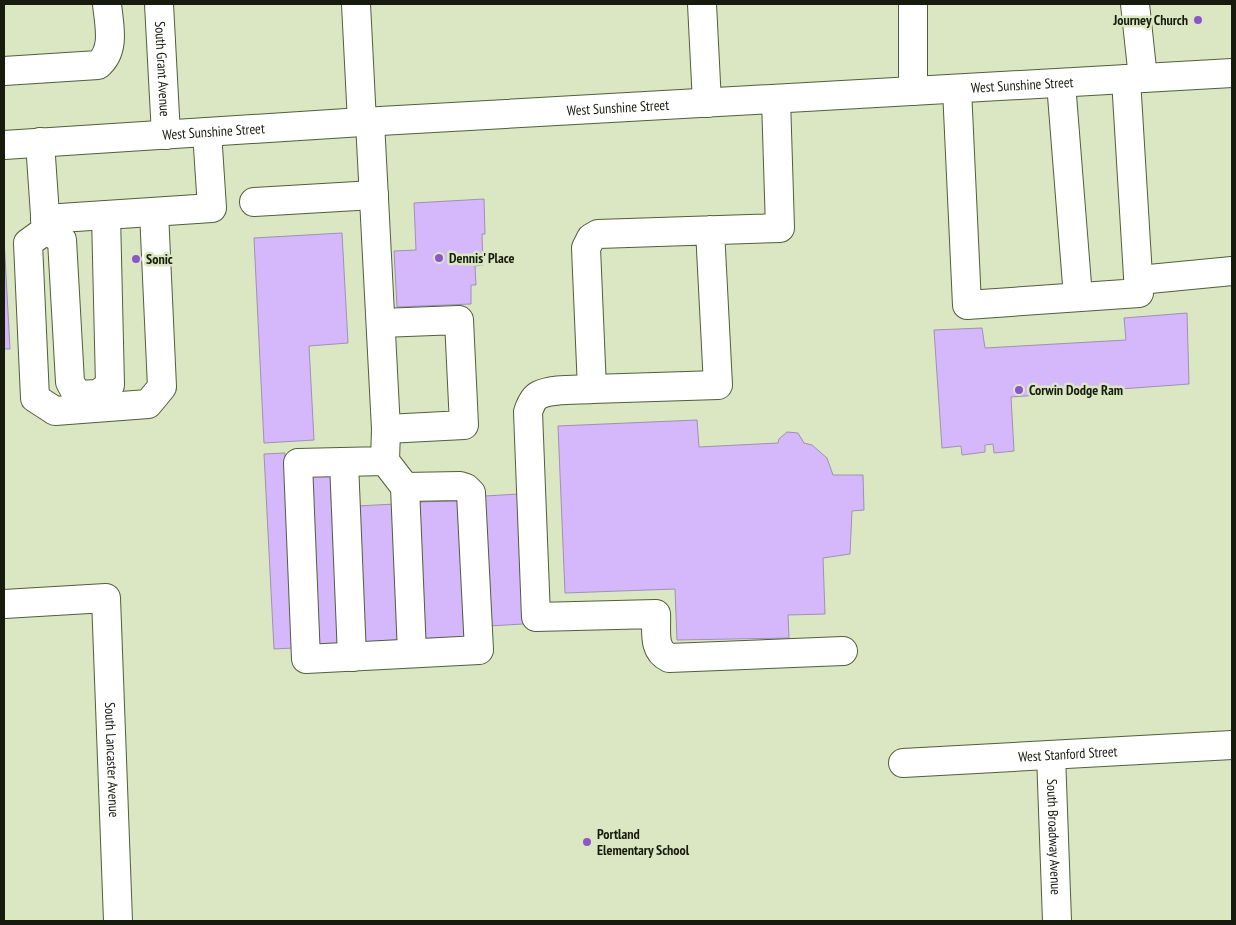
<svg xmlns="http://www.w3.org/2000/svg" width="1236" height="925" viewBox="0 0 1236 925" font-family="'PT Sans Narrow',sans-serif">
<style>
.building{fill:#d4b8fb;stroke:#9f91b3}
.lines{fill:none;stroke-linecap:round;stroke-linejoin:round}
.minor-casing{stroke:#525d3d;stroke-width:30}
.major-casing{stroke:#525d3d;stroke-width:30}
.minor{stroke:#fff;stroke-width:28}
.major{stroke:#fff;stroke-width:28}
.poi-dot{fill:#8d54cb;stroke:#dae7c2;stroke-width:2}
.labels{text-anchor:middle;stroke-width:5;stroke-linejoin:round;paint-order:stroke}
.poi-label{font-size:14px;font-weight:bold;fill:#171b0e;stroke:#dae7c2;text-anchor:start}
.street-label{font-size:14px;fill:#171b0e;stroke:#dae7c2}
</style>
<rect width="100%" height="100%" fill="#dae7c2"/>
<path class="building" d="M484 199 485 234H482L483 265 475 266 476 285H471V304L397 307 394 251 416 250 414 203Z
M342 233 348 343 309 346 314 440 264 443 254 238Z
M4 239 10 349H4Z
M1187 313 1189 384 1011 397 1014 451 994 453 993 444 985 445V452L962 455 961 446 942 448 934 330 982 328 985 348 1126 340 1124 318Z
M697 420 699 447 778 443 779 439 787 432 798 433 804 443 812 445 827 458 833 475H863L864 510 852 511 850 554 823 558 825 614 788 615 789 638 677 640 675 589 565 593 558 426Z
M285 453 294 648 274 649 264 454Z
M330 471 338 646 318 647 310 472Z
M519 494 523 624 489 626 485 496Z
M459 501 464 639 424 641 419 502Z
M395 504 401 643 363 645 357 506Z"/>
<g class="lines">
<defs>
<g id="minor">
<path id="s1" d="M159 4 166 135"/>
<path d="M356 4 362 122"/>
<path d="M702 4 707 103"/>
<path d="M913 4V91"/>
<path d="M1135 4 1143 78"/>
<path d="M4 71 98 65C116 50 109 25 107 4"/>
<path d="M1061 83 1078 297"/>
<path d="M957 89 967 305 1139 293 1126 79"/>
<path d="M370 122 386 429 385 461 298 463 306 659 479 650 471 493 466 488 460 486 405 487 385 461"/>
<path d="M40 142 46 230 28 243 35 398 55 411 148 404 162 387 154 212"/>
<path d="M254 202 374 195"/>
<path d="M45 219 212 208 207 132"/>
<path d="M46 230 62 240 70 382 77 395 98 394 110 385 106 215"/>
<path d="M710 230 718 385 592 389 586 248 591 238 598 234 780 228 776 99"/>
<path d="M1139 280 1232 271"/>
<path d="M381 323 459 320 464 425 386 429"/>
<path d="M592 389C578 390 552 388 539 395 533 398 530 406 528 412L536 617 656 614C657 631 652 650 669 658L843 651"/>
<path d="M344 462 352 657"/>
<path d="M405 487 412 653"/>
<path id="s2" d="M4 604 106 598 118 921"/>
<path id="s3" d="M1051 755 1057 921"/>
<path id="s4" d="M903 763 1232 745"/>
</g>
<g id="major">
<path id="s5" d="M4 145 362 122 1232 73"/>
</g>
</defs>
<use href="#minor" class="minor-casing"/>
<use href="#major" class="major-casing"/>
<use href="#minor" class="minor"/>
<use href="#major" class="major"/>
</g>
<g class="poi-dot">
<circle cx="1198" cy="20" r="5"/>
<circle cx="439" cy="258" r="5"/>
<circle cx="136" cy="259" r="5"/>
<circle cx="1019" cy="390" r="5"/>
<circle cx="587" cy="842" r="5"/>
</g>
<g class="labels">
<g class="poi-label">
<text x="1188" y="25" text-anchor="end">Journey Church</text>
<text x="449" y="263">Dennis' Place</text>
<text x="146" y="264">Sonic</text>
<text x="1029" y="395">Corwin Dodge Ram</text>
<text x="597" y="839">Portland<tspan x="597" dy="16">Elementary School</tspan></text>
</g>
<g class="street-label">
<text dy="5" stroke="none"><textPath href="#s1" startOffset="65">South Grant Avenue</textPath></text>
<text dy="5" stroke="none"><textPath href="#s5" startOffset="1020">West Sunshine Street</textPath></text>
<text dy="5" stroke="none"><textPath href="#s5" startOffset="615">West Sunshine Street</textPath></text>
<text dy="5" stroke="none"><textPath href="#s5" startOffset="210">West Sunshine Street</textPath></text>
<text dy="5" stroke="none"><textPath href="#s4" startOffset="165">West Stanford Street</textPath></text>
<text dy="5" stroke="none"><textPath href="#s2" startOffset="264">South Lancaster Avenue</textPath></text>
<text dy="5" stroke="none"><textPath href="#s3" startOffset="82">South Broadway Avenue</textPath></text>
</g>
</g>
<rect width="1236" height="925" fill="none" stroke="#171b0e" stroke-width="10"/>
</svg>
